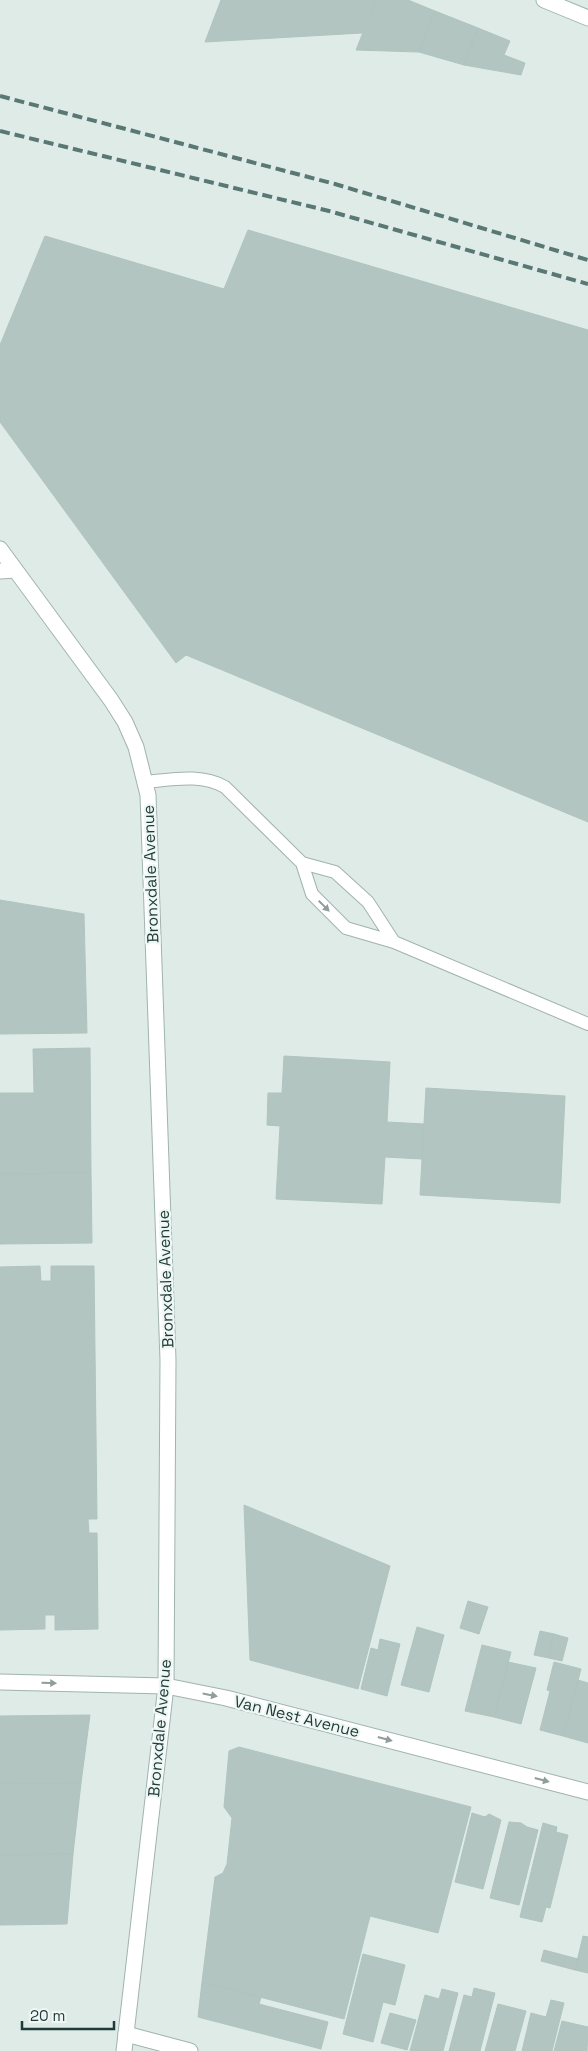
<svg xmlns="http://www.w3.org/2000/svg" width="588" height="2051" viewBox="0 0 588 2051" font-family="'Space Grotesk',sans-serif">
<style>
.building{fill:#b3c5c0;stroke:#b0c4bf}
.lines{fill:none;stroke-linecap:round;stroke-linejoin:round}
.service-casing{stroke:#a1b3af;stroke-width:14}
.minor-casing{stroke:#a1b3af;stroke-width:17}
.tertiary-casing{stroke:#a1b3af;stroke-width:17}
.secondary-casing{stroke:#9db7b1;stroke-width:17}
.service{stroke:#fff;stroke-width:12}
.minor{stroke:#fff;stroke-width:15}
.tertiary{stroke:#fff;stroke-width:15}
.secondary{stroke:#fff;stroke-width:15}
.rail{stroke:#597773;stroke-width:4;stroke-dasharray:10 5;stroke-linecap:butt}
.oneway{fill:#8f9d9c}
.labels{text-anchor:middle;stroke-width:4.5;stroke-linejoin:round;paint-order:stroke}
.street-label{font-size:16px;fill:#1f3b38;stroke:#eff7f4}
</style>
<rect width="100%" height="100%" fill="#deebe7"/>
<path class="building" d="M221 0H376L362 33 205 42Z
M376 0H408L435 11 419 52 356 50Z
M435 11 478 28 464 65 419 52Z
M478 28 510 41 504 55 525 63 521 75 464 65Z
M248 230 588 330V822L186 655 176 663 0 422V345L45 236 224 289Z
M0 900 84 914 87 1033 0 1034Z
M90 1048 91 1173 0 1174V1093H34L33 1049Z
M284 1056 390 1062 387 1122 424 1124 422 1159 385 1157 382 1204 276 1199 280 1126 267 1125 268 1093H282Z
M426 1088 565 1096 560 1203 420 1195Z
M91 1173 92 1243 0 1244V1174Z
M40 1266 41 1281H51V1266H94L97 1519H88L89 1533H97L98 1629 55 1630V1615H45V1629L0 1630V1267Z
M244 1505 390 1566 358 1689 250 1660Z
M468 1601 488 1607 479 1634 460 1628Z
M417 1627 444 1635 429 1692 401 1685Z
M540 1631 554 1634 549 1658 534 1655Z
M554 1634 568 1638 562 1661 549 1658Z
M380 1639 400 1644 387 1696 361 1689 371 1648 378 1650Z
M482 1645 511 1652 494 1717 465 1711Z
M508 1662 536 1668 521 1724 494 1717Z
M554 1662 581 1669 563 1736 540 1730 550 1691 547 1690Z
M578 1680 588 1683V1743L563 1736Z
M90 1715 81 1783 0 1784V1716Z
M239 1747 471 1807 438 1933 370 1916 344 2019 202 1982 215 1877 223 1873 227 1864 232 1818 224 1807 229 1751Z
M81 1783 73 1854 0 1855V1784Z
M472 1813 485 1817 489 1814 501 1820 483 1889 455 1882Z
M509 1822 521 1823 527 1827 538 1830 519 1905 490 1898Z
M543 1823 557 1827 556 1832 568 1835 550 1908 546 1907 542 1922 520 1917Z
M73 1854 67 1924 0 1925V1855Z
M583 1936 588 1937V1973L575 1970Z
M544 1950 578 1959 575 1970 541 1961Z
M363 1954 405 1965 395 2005 383 2002 373 2042 343 2034Z
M202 1982 261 1997 259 2004 328 2022 321 2049 198 2017Z
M474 1988 495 1993 480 2051H449L464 1995 472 1997Z
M442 1989 458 1993 443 2051H410L425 1995 439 1999Z
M551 2000 564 2003 552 2051H522L531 2013 546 2017Z
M498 2004 526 2011 515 2051H485Z
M390 2013 416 2020 407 2050 381 2043Z
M562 2021 588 2027 587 2051H554Z"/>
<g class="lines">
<defs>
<path id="service" d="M144 782C171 780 200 773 225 787L302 863 312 894 346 928 394 942 588 1024
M302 863 335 872 368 902 394 942"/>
<path id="minor" d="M0 571 15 570
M0 1682 166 1686 226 1698 588 1792
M126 2034 190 2051"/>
<path id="tertiary" d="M0 549 111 700 125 722 136 747 148 795 168 1360 166 1686 124 2051"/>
<path id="secondary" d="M544 0 588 18"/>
</defs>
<use href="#service" class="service-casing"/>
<use href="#minor" class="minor-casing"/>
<use href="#tertiary" class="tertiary-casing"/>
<use href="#secondary" class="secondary-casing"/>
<use href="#service" class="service"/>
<use href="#minor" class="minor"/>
<use href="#tertiary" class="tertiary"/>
<use href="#secondary" class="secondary"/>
<path class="rail" d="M0 96 335 184 588 260
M0 131 329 211 588 284"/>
</g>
<defs><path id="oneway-solid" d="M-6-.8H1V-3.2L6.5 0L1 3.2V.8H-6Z" transform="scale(1.25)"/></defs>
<g class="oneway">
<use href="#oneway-solid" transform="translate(324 906) rotate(45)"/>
<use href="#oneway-solid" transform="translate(49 1683) rotate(1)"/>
<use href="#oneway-solid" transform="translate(210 1695) rotate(11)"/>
<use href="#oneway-solid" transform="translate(385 1739) rotate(15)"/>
<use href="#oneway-solid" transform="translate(542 1780) rotate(15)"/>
</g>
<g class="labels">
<g class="street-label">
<text transform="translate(150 874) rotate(-92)" y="6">Bronxdale Avenue</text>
<text transform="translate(165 1279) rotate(-92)" y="6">Bronxdale Avenue</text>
<text transform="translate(297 1716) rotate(14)" y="6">Van Nest Avenue</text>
<text transform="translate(159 1728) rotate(-85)" y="6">Bronxdale Avenue</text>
</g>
</g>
<path d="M22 2021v8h92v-8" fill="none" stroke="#1f3b38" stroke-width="2.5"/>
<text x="30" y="2021" font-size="15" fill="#1f3b38" stroke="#eff7f4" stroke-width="4" paint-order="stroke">20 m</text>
</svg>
